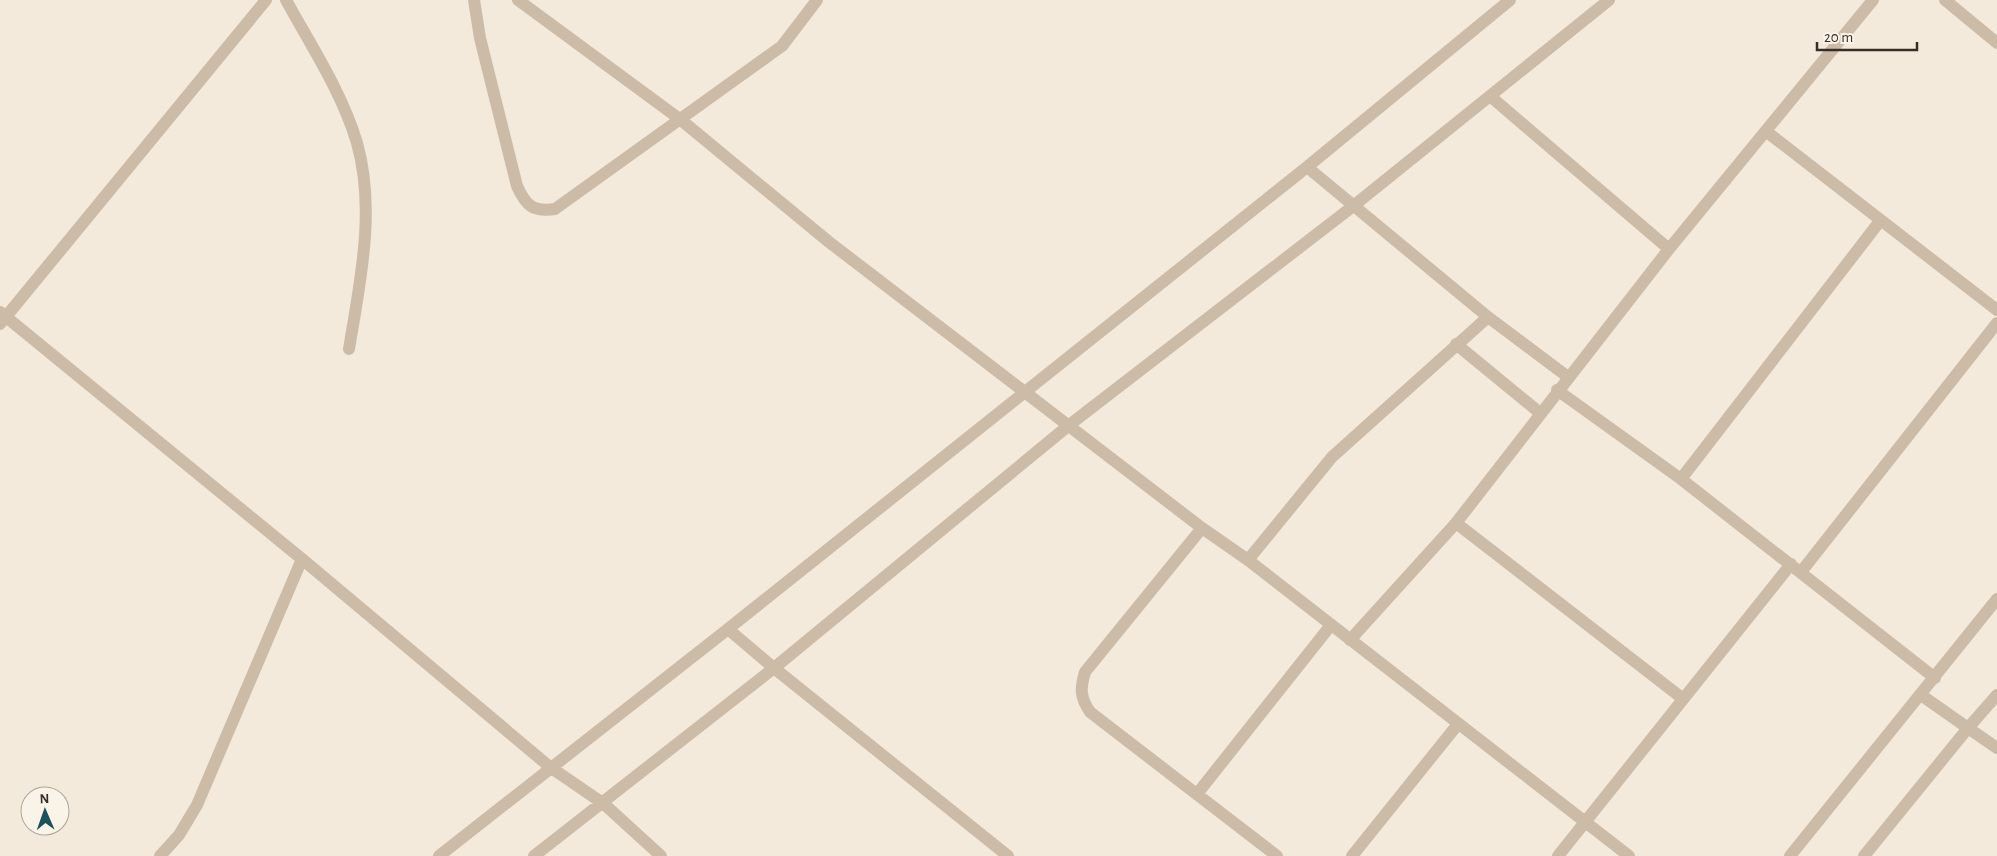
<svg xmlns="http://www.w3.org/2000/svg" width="1997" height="856" viewBox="0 0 1997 856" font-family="'Alegreya Sans',sans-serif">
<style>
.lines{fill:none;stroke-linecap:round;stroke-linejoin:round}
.street{stroke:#ccbba7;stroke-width:12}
</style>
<rect width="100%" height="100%" fill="#f3eadc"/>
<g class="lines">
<path class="street" d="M286 0C311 46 342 92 357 143 376 210 360 282 349 349
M474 0 480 38 517 186C526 206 533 212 555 209L782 46 817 0
M518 0 681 120 829 242 1202 528 1248 560 1629 856
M1945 0 1997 43
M1490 96 1669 249
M1767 132 1997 310
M1307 167 1488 317 1568 377
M0 312 302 559 550 767 604 804 661 856
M0 324 266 0
M1456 344 1540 413
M1557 390 1681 479 1935 678
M1681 479 1880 221
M1456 523 1682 698
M1202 528 1085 672C1080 689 1080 697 1090 712L1277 856
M1248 560 1332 457 1488 317
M1801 572 1997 323
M728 629 774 668 1008 856
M1350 640 1456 523 1669 249 1873 0
M1921 695 1968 728 1997 695
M1197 794 1331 625
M160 856 179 835 197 805 302 559
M439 856 728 629 1307 167 1510 0
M534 856 774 668 1068 426 1352 207 1609 0
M1352 856 1458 724
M1558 856 1791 564
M1790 856 1997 599
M1864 856 1968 728 1997 748"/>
</g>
<g transform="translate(45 811) rotate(358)"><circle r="24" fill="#faf4e8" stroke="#aca59b"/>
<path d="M0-4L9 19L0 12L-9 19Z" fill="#1b515c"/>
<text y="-8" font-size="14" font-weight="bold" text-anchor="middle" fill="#382e28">N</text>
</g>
<path d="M1817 42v8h100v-8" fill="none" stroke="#382e28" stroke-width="2.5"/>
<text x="1824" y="42" font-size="15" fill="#382e28" stroke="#faf4e8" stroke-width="4" paint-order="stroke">20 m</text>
</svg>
